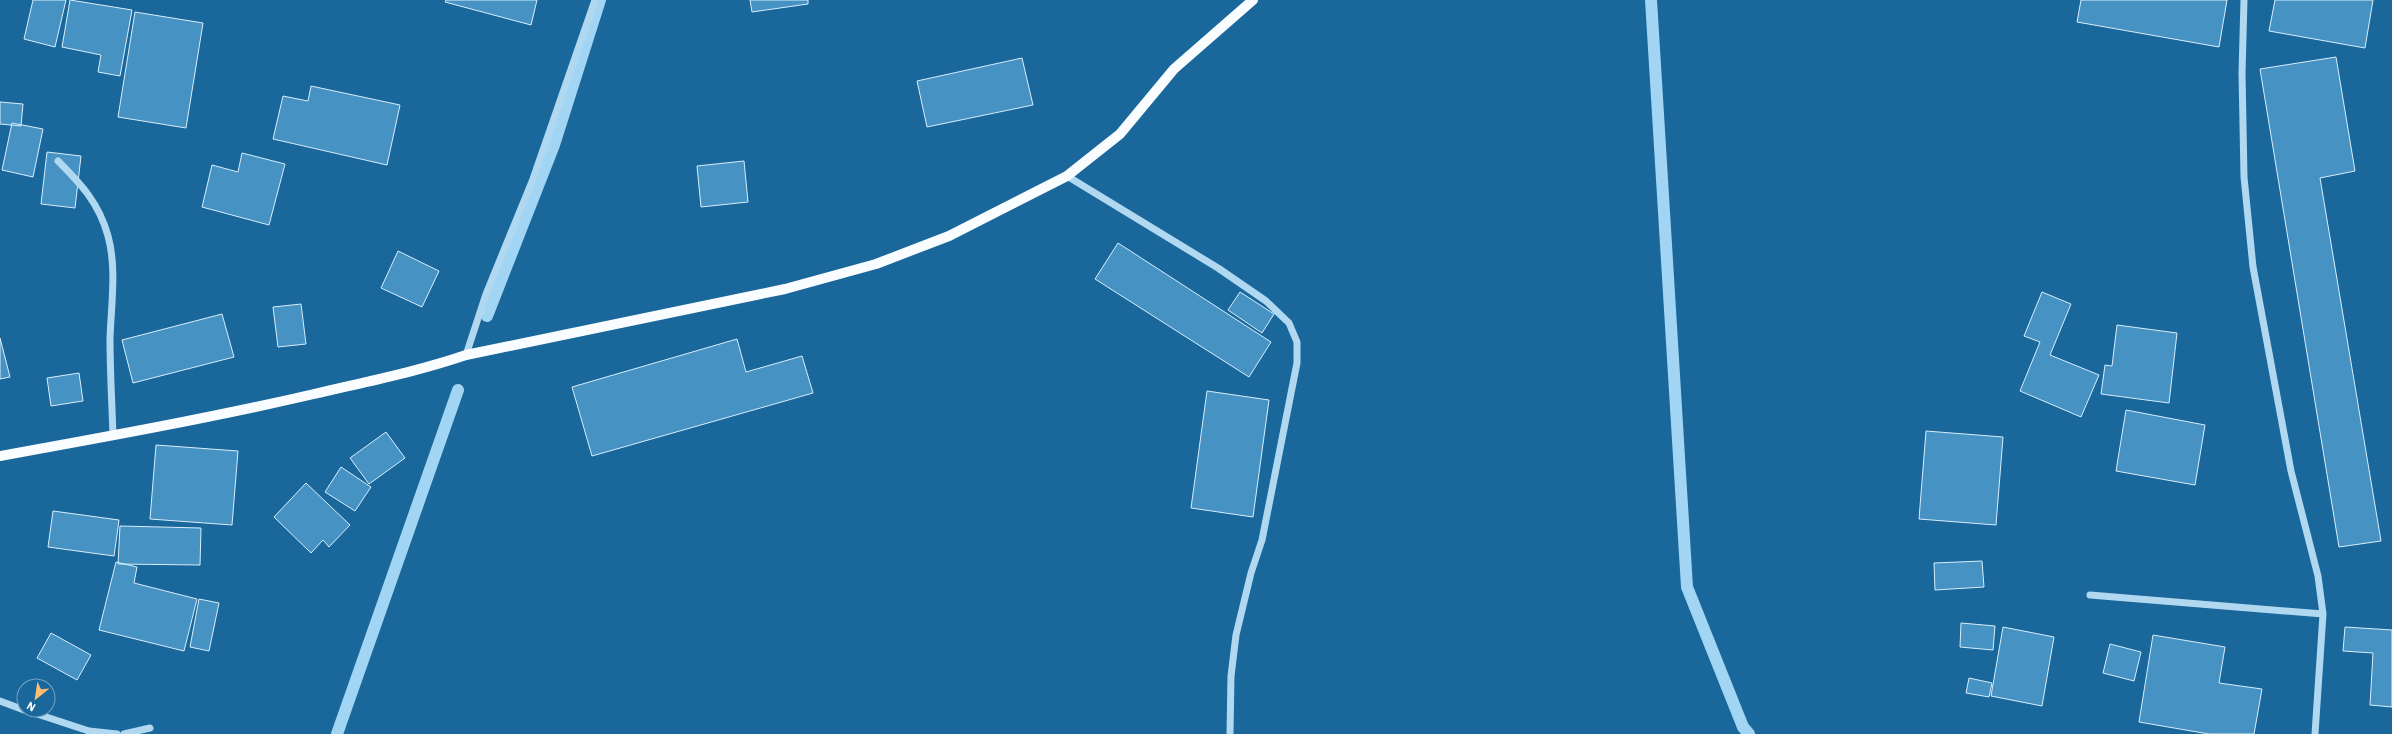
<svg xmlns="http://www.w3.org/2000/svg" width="2392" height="734" viewBox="0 0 2392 734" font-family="'IBM Plex Sans',sans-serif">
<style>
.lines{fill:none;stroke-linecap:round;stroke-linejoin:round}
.stream{stroke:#a2d5f3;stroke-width:12}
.building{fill:#4692c3;stroke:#d7eefc}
.minor{stroke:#b0d8f1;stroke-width:7}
.major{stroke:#fafdff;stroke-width:10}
</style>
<rect width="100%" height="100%" fill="#19679b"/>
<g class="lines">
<path class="stream" d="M1651 0 1687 587 1743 727 1749 734
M487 316 554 145 600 0
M337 734 458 390"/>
</g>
<path class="building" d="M33 0H66L55 47 24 39Z
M70 0 132 10 120 76 98 72 101 55 62 47Z
M446 0H537L531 25 445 2Z
M750 0H808V4L752 12Z
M2081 0H2227L2219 47 2077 22Z
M2275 0H2373L2365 48 2269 31Z
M135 12 203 23 186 128 118 117Z
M2336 57 2355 171 2320 178 2381 541 2339 547 2260 69Z
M1022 58 1033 105 927 127 917 81Z
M311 86 400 105 387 165 273 139 283 96 308 101Z
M0 102 23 104 21 126 0 124Z
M12 123 43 129 33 177 2 170Z
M47 152 81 156 75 208 41 204Z
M242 153 285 164 269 225 202 207 212 165 238 172Z
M744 161 748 202 701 207 697 166Z
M1118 243 1271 342 1249 377 1095 279Z
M398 251 439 271 422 307 381 288Z
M1240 292 1274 314 1262 333 1228 310Z
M2042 292 2071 304 2050 355 2099 375 2081 417 2020 391 2040 342 2024 336Z
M301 304 306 344 278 347 273 307Z
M222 314 234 357 133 383 122 340Z
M2117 325 2177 333 2169 403 2101 394 2105 365 2112 366Z
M0 338 10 377 0 379Z
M737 339 746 372 802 356 813 393 592 456 572 387Z
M79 373 83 401 51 406 47 378Z
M1207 391 1269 400 1253 517 1191 508Z
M2126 410 2205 425 2195 485 2116 471Z
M1926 431 2003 437 1996 525 1919 519Z
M386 432 405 458 369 484 350 458Z
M156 445 238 451 232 525 150 519Z
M341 467 371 487 355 511 325 492Z
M306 483 350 525 329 547 323 540 311 553 274 517Z
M53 511 119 520 114 556 48 547Z
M120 526 201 528 200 565 118 564Z
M1982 561 1984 587 1935 590 1934 563Z
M116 562 137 567 134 583 197 599 184 651 99 630Z
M199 599 219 603 209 651 190 647Z
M1961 623 1995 626 1993 650 1960 647Z
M2003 627 2054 637 2042 706 1991 696Z
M2345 627 2392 630V707L2370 705 2373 653 2343 651Z
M51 633 91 655 77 680 37 658Z
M2153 635 2225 647 2219 683 2262 689 2254 734H2209L2139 722Z
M2110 644 2141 652 2134 681 2103 673Z
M1969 678 1992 683 1989 697 1966 693Z"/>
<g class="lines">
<path class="minor" d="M2244 0 2242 73 2244 177 2253 267 2291 471 2318 576 2323 614 2315 734
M58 161C81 184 99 203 108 236 117 268 111 306 110 339 110 371 112 404 113 436
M1067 176 1218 268 1266 301 1289 323 1297 342V363L1262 540 1251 573 1236 635 1231 676 1230 734
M466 355 486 294 533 179 595 0
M2090 595 2323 614
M0 701 24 710
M25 710 89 731 117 734
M124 734 150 728"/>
<path class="major" d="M0 456C105 437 210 418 314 394 365 382 416 372 466 355L785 289 876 264 949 236 1067 176 1120 134 1174 69 1253 0"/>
</g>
<g transform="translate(36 698) rotate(210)"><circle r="19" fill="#19679b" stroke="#75a4c3"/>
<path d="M0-3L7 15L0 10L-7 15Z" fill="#ffbe70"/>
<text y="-6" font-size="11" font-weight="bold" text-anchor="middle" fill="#ffffff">N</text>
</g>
</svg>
